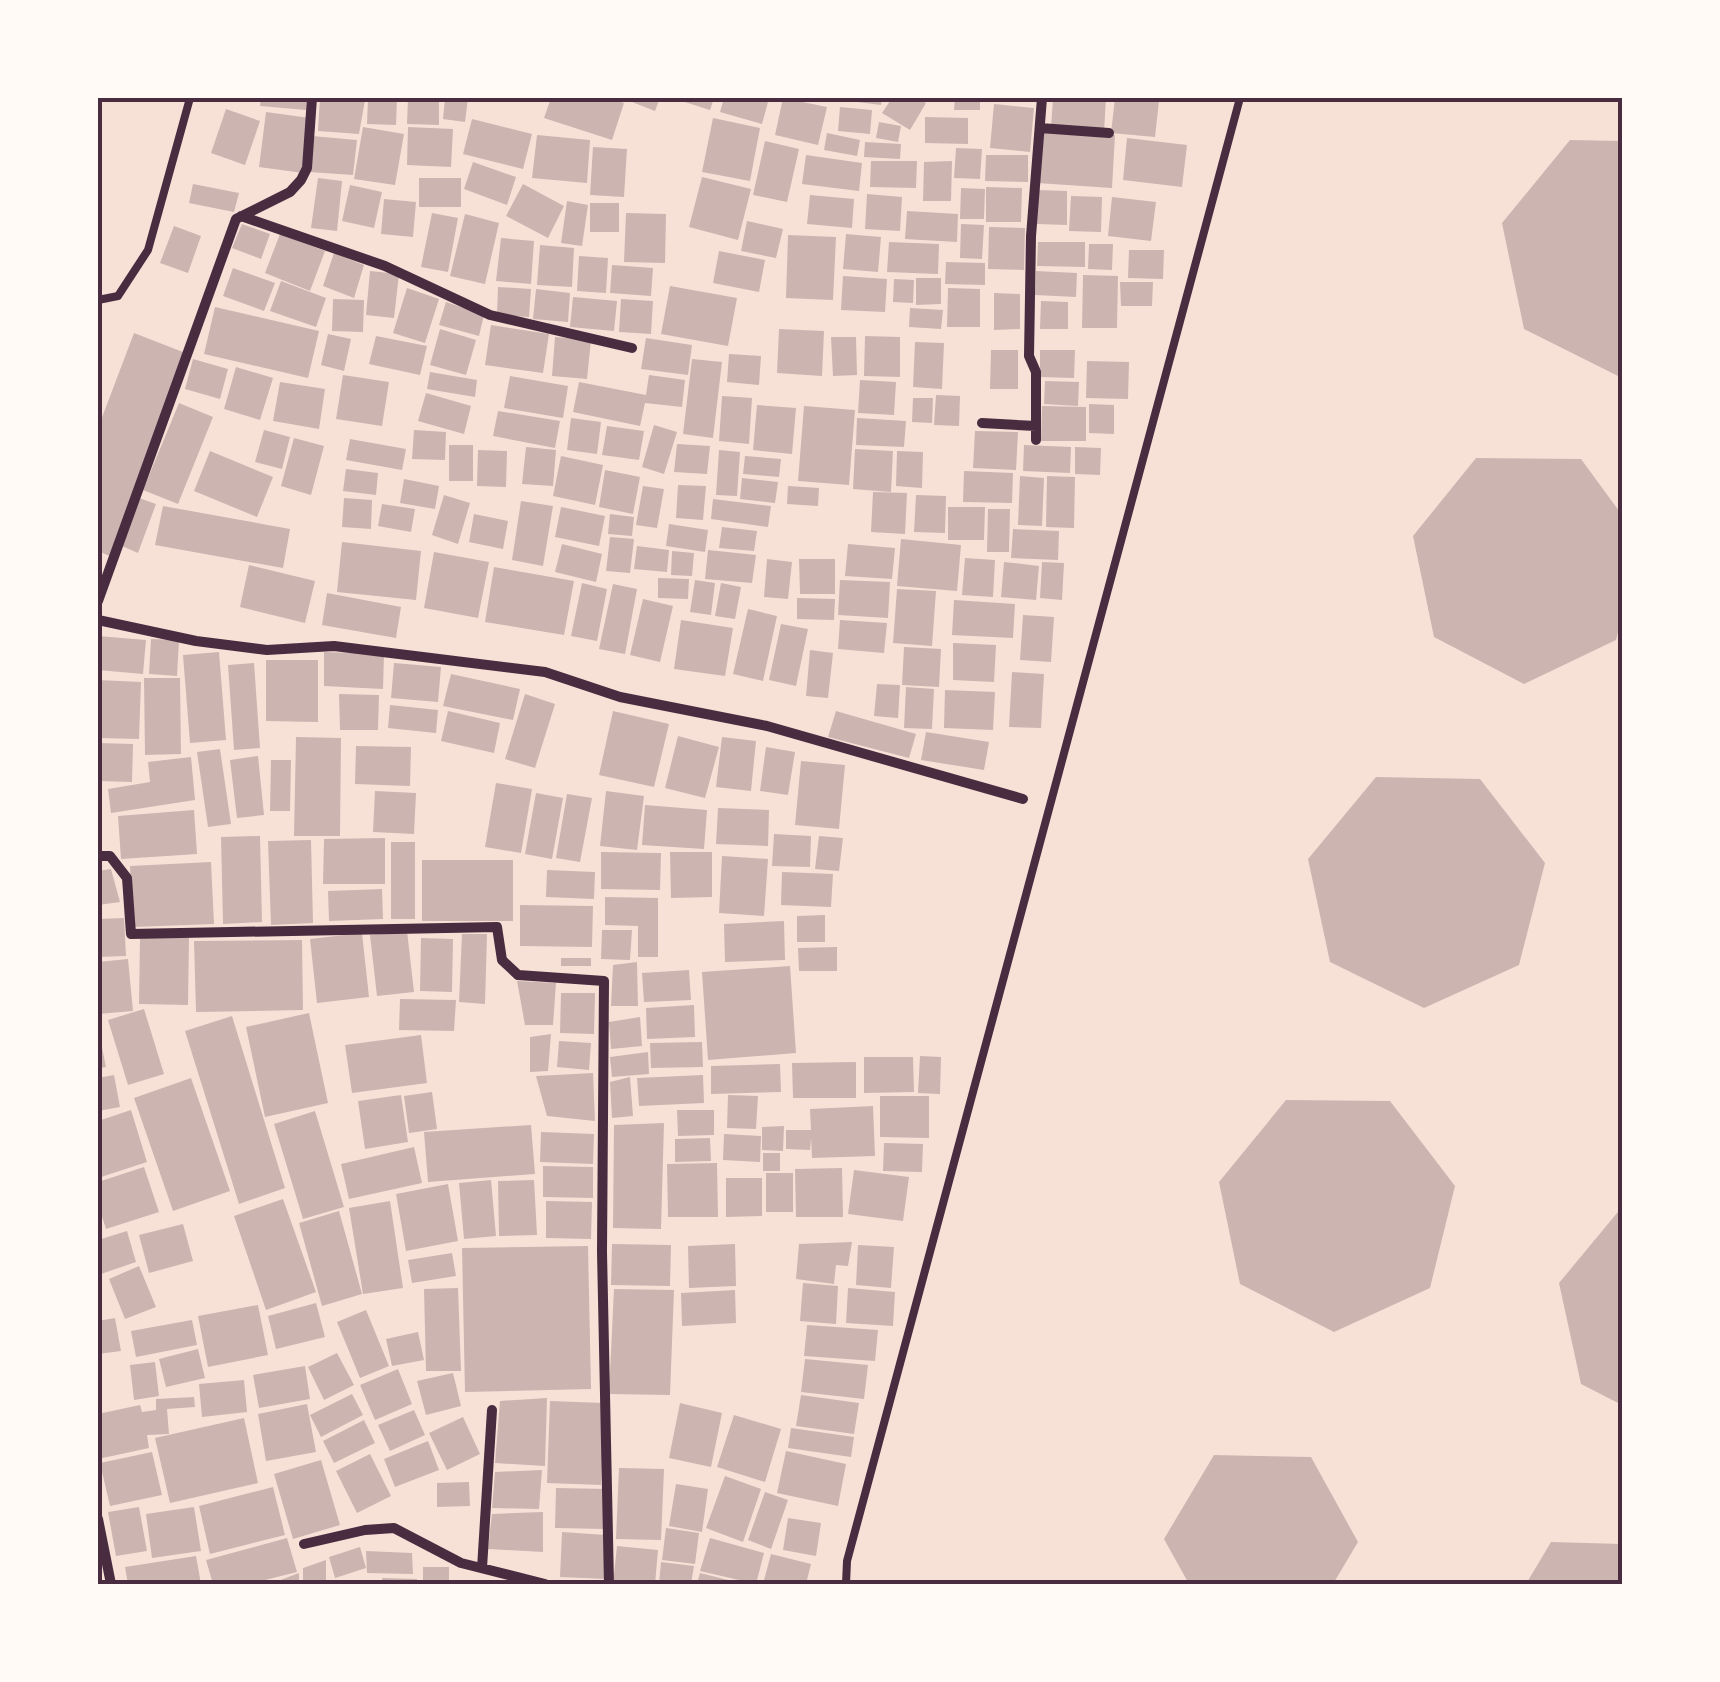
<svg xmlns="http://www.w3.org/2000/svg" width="1720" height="1682" viewBox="0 0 1720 1682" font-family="'Exo 2',sans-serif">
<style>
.building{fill:#ccb4b1}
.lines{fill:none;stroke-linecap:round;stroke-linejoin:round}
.service{stroke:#4a2c40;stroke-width:8}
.minor{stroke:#4a2c40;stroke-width:10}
.neatline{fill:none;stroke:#4a2c40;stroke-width:4}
</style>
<rect width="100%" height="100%" fill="#f7e1d7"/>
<path class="building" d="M261 98H307L306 110 260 106Z
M320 98 365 100 359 134 318 131Z
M368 98H397L396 125 367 124Z
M408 98 439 99V125L407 124Z
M445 98H468L465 122 443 119Z
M551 98H609L624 103 612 140 544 118Z
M622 98H660L655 111Z
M672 98H714L710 110Z
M724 98 768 102 762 124 720 112Z
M783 98 827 107 818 145 775 135Z
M850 98H882L881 105 849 101Z
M892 98H916L926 103 910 130 882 113Z
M955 98H980V110H954Z
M1053 98H1106L1104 132 1051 128Z
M1115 98 1159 101 1155 137 1111 133Z
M994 104 1034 108 1030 152 990 148Z
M840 107 872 110 870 134 838 131Z
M226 109 260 121 245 165 211 153Z
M266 112 310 118 303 173 259 167Z
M925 117 968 118V144L925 143Z
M713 118 760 128 750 181 702 172Z
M472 119 532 134 523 169 463 154Z
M879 122 901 126 898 142 876 138Z
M363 127 404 134 395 185 354 179Z
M408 127 453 129 451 167 407 165Z
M1041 131 1115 135 1112 188 1037 183Z
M827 133 860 140 857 156 824 150Z
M537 135 590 140 587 183 532 178Z
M312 136 357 140 353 175 309 172Z
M1127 138 1187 145 1182 187 1123 180Z
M1570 140 1622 141 1620 377 1524 329 1502 223Z
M765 141 799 149 787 202 753 195Z
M865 142 901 144 900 159 864 157Z
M593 147 627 149 624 197 590 195Z
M956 148 982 149 980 179 954 178Z
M806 155 862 163 859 191 802 184Z
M986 155H1028V182L985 181Z
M871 161H917L916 188 870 187Z
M952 161 951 201H923L924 162Z
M473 162 516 177 507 205 464 189Z
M702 177 751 189 738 240 689 227Z
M318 178 342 181 337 231 311 228Z
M419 178H461V207H419Z
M193 184 239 193 234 212 189 203Z
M523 184 564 206 548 238 506 216Z
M350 185 382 192 374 228 342 221Z
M986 187 1022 188 1021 222H986Z
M961 188 985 189 984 219H960Z
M1037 190 1067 191V225L1037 224Z
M867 194 902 197 900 231 865 229Z
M810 195 854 199 852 228 807 224Z
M1071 196 1102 197 1101 232 1069 231Z
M1112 197 1156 202 1151 241 1108 236Z
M384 199 416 202 413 237 381 234Z
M567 201 588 205 582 246 561 243Z
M590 203H619V232H590Z
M907 211 958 214 957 242 905 239Z
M432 213 458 218 448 272 421 267Z
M626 213 666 214 665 263 624 262Z
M465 214 499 223 485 284 450 276Z
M747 221 783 229 776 258 741 251Z
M242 224 270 234 261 259 232 248Z
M961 224 984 225 982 259 960 258Z
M174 226 201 236 188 273 160 263Z
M989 227 1025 228 1024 270 988 269Z
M280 234 325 251 310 291 265 273Z
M846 234 881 237 878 272 843 269Z
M788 235 836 237 833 300 786 298Z
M501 238 534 241 531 284 496 281Z
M889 242 939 244 938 274 887 272Z
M1038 242H1085V267L1037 266Z
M1089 244H1113L1112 270 1088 269Z
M540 245 574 248 572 287 537 285Z
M1129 250H1164L1163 279 1128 278Z
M719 251 765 260 759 292 713 283Z
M334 253 364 265 354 298 323 286Z
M579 256 608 258 606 293 577 291Z
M946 262 985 263V285L945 284Z
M612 265 653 268 651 296 610 293Z
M233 268 275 283 264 311 223 296Z
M370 271 399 274 394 318 366 315Z
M1036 271 1077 273 1076 297 1035 295Z
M1083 275 1118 276 1117 328H1082Z
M843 276 887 279 885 312 841 310Z
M916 278H941V304L916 305Z
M894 279 914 280 913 303 893 302Z
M281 281 326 298 316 327 270 311Z
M1120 282H1153L1152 306H1121Z
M670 286 737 298 728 346 661 334Z
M498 287 531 289 529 317 497 315Z
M407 288 439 299 425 343 393 333Z
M948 288 980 289V327H947Z
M536 289 570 293 568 322 533 319Z
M994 293 1020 294V329L994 330Z
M573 297 617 301 614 331 570 327Z
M333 299 364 300 363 332 332 331Z
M621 299 653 301 651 334 619 332Z
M1041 301 1068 302V329H1040Z
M446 302 484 315 479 336 439 325Z
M215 307 319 331 308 378 204 354Z
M910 308 943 310 941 329 909 327Z
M491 325 549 334 543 373 485 365Z
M440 329 476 340 466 375 430 365Z
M779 329 824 331 822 376 777 373Z
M134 333 188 354 112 557 98 551V428Z
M328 334 351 339 344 371 321 365Z
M376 336 427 346 420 375 369 364Z
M865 336 900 337V377L864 376Z
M555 337 591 340 587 379 552 376Z
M831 337H856L857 375 833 376Z
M646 338 692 345 688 375 641 369Z
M915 342 944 343 942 389 913 387Z
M991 350H1018V389H990Z
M1040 350H1075L1074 378 1040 377Z
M729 354 761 356 759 385 727 382Z
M193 359 228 369 220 399 185 389Z
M692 359 722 362 713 438 683 434Z
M1087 361 1129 362 1128 399 1086 398Z
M236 367 273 378 260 420 224 409Z
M430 372 477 380 475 397 427 389Z
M343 375 389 382 382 426 336 419Z
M649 375 685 380 682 407 645 403 640 426 573 412 579 382 646 395Z
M510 376 568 386 563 418 504 408Z
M860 380 896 382 894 415 858 413Z
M1045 381 1079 382 1078 406 1044 404Z
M280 382 325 389 319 429 273 421Z
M426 393 471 406 464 434 418 421Z
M936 395 960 396 959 426 934 425Z
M722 396 752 398 749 444 719 441Z
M913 398H933L932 423 912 422Z
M179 403 213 417 178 504 143 490Z
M1089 404 1114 405V434L1089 433Z
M757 405 796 408 792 454 753 450Z
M804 406 855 410 849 485 798 481Z
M1042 406 1086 407V441H1041Z
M498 411 560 421 555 448 493 436Z
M571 418 601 422 597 454 567 450Z
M857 418 906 421 904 447 856 445Z
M654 425 677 432 664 474 642 467Z
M607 426 644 431 639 460 602 455Z
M264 430 290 437 282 469 255 462Z
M414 430 446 432 445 460 412 459Z
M975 431 1018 432 1016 470 973 468Z
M294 438 324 446 311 495 281 486Z
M350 439 406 449 402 470 346 460Z
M677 444 710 446 707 474 674 472Z
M449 445H473V481H449Z
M1024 445 1071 447 1070 473 1023 471Z
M526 447 556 450 553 486 522 484Z
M1075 447 1101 448 1100 475 1075 474Z
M855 449 893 451 891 492 853 489Z
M478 450 507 451 506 487 477 486Z
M719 450 740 452 737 496 716 495Z
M210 451 273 477 257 517 194 491Z
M897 451 923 452 922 488 896 486Z
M561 456 603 465 595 505 553 496Z
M745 456 781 459 779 477 743 474Z
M1476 458 1581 459 1622 515V616L1616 640 1524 684 1434 637 1413 536Z
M346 469 378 473 376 495 343 491Z
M605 470 640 477 633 514 599 507Z
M964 471 1013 473 1012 503 963 502Z
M1020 476 1044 478 1042 526 1018 525Z
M1047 476 1075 477 1074 528 1046 527Z
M742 478 778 482 775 503 740 499Z
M404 479 439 486 435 509 400 503Z
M678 485 706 486 703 520 676 518Z
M643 486 664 489 657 528 636 525Z
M788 486 819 488 818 506 787 504Z
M873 492 907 493 905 534 871 532Z
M444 495 470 503 458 544 432 535Z
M916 495 946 496 945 533 914 532Z
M139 498 156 504 138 553 122 546Z
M344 498 372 500 371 529 342 527Z
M713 499 771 506 768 527 711 519Z
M521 501 553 506 543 566 512 560Z
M382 504 415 509 411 532 378 526Z
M163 506 290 529 283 568 155 545Z
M561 507 605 516 599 546 555 537Z
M948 507H985L984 540H948Z
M988 509H1010L1009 552H987Z
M474 514 508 521 503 549 469 542Z
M610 514 634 517 632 536 608 534Z
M669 524 708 530 705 552 666 546Z
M722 527 757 531 754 551 719 548Z
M1013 529 1059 531 1058 560 1011 558Z
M610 537 634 539 630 573 606 571Z
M901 539 961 545 957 591 897 586Z
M342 542 421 551 416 600 337 592Z
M562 544 602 554 596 582 555 572Z
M848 544 895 548 892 579 845 576Z
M637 546 669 550 667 572 634 569Z
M708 550 756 555 752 583 705 579Z
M672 551 694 553 692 576 671 575Z
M434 552 489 562 478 618 424 608Z
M965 558 995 560 993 597 962 595Z
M767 559 792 562 788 599 764 597Z
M799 559H835V594H800Z
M1004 562 1039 566 1036 600 1001 597Z
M1042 562 1064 563 1062 600 1040 598Z
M249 565 315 581 305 623 240 607Z
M494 567 574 581 564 635 485 622Z
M658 578 689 579 688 599 658 598Z
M695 580 715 583 711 615 690 612Z
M840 580 890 582 888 618 838 615Z
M582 583 607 589 597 641 571 636Z
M721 583 741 587 735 619 715 616Z
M613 584 637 589 625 654 599 649Z
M897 589 936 591 932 646 893 643Z
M327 593 401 607 396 638 322 625Z
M797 598 835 599 834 620 797 619Z
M643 599 673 606 660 662 630 655Z
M954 600 1015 604 1013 638 952 635Z
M748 609 777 616 763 681 733 674Z
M1023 615 1054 617 1051 662 1020 660Z
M681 620 733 628 725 676 674 669Z
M840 620 887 623 884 653 838 649Z
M781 624 808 629 796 686 769 680Z
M98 636 146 640 143 674 98 670Z
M151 639 179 640 177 676 149 674Z
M953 643 996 645 994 682 953 680Z
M904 647 941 649 939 687 902 685Z
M810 650 833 653 828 698 806 696Z
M219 652 226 740 190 743 183 655Z
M324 652 384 654 383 689 324 686Z
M266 660H318V722L266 721Z
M254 663 260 748 234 750 228 665Z
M394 663 441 667 438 702 391 698Z
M1012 672 1044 674 1041 728 1009 727Z
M451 674 520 689 513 720 443 706Z
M144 678H180L181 754 145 755Z
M98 680 141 682 139 739 98 738Z
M877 684 900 685 898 718 874 716Z
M906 687 934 689 932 729 904 728Z
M945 690 995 692 993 730 944 728Z
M339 694 379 695 378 730H340Z
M525 694 555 704 535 768 505 759Z
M390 705 438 710 436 733 388 728Z
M448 711 500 723 494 753 441 741Z
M613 711 669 724 654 787 599 775Z
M836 711 916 734 909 758 828 737Z
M926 732 989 742 984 770 921 760Z
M678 736 719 747 705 798 665 788Z
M296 737 341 738 340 836H294Z
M722 737 756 741 751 791 716 787Z
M98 743 133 744 132 782 98 781Z
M356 746 411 747 410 786 355 784Z
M766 747 795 752 788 795 760 791Z
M220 749 231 824 208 827 197 752Z
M258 756 264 815 237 818 230 760Z
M191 757 195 800 111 813 108 789 150 782 148 762Z
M271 760H291L290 811H270Z
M801 761 845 765 839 829 795 825Z
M1376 777 1480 779 1545 863 1519 965 1424 1008 1330 962 1308 859Z
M496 783 532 789 521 853 485 847Z
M375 791 416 793 414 834 373 832Z
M606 791 644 796 637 850 600 846Z
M536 793 563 798 552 859 525 854Z
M567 794 592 798 580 862 556 858Z
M645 805 707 810 704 849 642 845Z
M718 808 769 810 768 846 716 844Z
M194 810 197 854 121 859 118 816Z
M774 834 811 836 810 867 772 866Z
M260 836 262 922 223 924 221 837Z
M819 836 843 838 839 871 815 869Z
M385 838V884H323L324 839Z
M311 840 313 923 271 925 268 841Z
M391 842H415V919H391Z
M601 852 661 853 660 890 601 889Z
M670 852H712V897L671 898Z
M722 856 768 859 764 916 719 913Z
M422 860H513V921H422Z
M211 862 214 924 133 927 130 866Z
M111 869 120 902 98 905V871Z
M547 870 595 872 594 899 546 897Z
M782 872 833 874 831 907 781 905Z
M382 889 383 919 329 921 328 891Z
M605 897 658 898V957H638V926L605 925Z
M520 905 593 906 592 947 520 946Z
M825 915V942H797V916Z
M124 918 126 956 98 957V919Z
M784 921 785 960 725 962 724 924Z
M602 930H632L630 960 601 959Z
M407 931 414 992 377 996 370 935Z
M362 933 369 997 317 1003 310 939Z
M462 934H487L485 1004 459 1002Z
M140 937 189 938 188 1005 139 1004Z
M421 938 453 939 452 992 420 991Z
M302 940 303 1010 196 1012 194 941Z
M837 947V971H799L798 948Z
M561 958H591V966H561Z
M128 959 133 1011 98 1014V962Z
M637 962 638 1006H611L613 965Z
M790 966 796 1053 708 1060 702 972Z
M689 970 691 1000 644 1002 642 973Z
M517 981 556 983 553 1025H525Z
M561 993H595L594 1034 560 1033Z
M400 999 456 1000 454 1031 399 1030Z
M694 1005 695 1037 647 1039 646 1008Z
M144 1009 164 1074 128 1085 108 1020Z
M309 1013 328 1103 265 1117 246 1027Z
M232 1016 285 1188 239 1204 185 1031Z
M640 1017 642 1046 611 1049 609 1022Z
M98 1028 106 1067 98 1068Z
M551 1034 548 1071 530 1072V1037Z
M421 1035 427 1083 352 1093 345 1045Z
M559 1041 591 1043 589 1070 557 1067Z
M702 1042 703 1067 651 1068 650 1043Z
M648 1052 649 1074 612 1077 610 1057Z
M920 1056 941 1057 940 1094 918 1093Z
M864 1057H913L914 1092 864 1093Z
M856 1062V1098H793L792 1063Z
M780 1064 781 1092 711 1094V1066Z
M593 1073 595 1121 547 1116 536 1076Z
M114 1075 120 1107 98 1111V1078Z
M703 1075 704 1103 639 1106 637 1078Z
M630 1077 633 1116 612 1118 610 1082Z
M191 1078 230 1191 173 1211 134 1098Z
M432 1092 437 1129 409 1133 404 1096Z
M401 1095 408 1142 365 1149 358 1101Z
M728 1095 758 1096 756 1129 727 1128Z
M880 1096H929V1138L880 1137Z
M1286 1100 1390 1101 1455 1186 1430 1288 1334 1332 1240 1284 1219 1182Z
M873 1106 875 1156 812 1158 811 1138 810 1150 786 1149V1130H811L810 1109Z
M131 1110 147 1162 98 1178V1121Z
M677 1110H714V1135L678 1136Z
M315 1111 344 1207 303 1219 274 1124Z
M664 1123 661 1229 613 1228 614 1125Z
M531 1125 535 1174 428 1182 424 1132Z
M784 1126 783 1151 762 1150V1127Z
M541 1132 594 1134 593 1164 540 1162Z
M724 1134 761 1136 760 1162 723 1160Z
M710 1138 711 1161 675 1162V1139Z
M884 1143 923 1144 922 1172 883 1171Z
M414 1147 422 1183 349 1199 341 1164Z
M763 1153H780V1171H763Z
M717 1163 718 1217H668L667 1164Z
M543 1166 593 1167V1198L543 1197Z
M144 1167 159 1212 106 1229 98 1204V1182Z
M842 1168 843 1217H796L795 1169Z
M854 1170 909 1177 903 1221 848 1214Z
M766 1173H793V1212H766Z
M726 1178H762V1216L726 1217Z
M491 1180 496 1236 464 1239 459 1183Z
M534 1180 537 1235 499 1236 498 1181Z
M448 1184 458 1241 406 1251 396 1194Z
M283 1199 316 1292 266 1310 234 1216Z
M390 1201 403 1288 363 1294 349 1208Z
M546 1201 592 1202 591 1239 546 1238Z
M1622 1207V1405L1581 1384 1559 1283Z
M339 1211 362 1294 322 1306 299 1223Z
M183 1224 193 1261 149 1273 139 1235Z
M127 1231 136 1262 98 1275V1240Z
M852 1242 848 1266 836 1265 834 1284 796 1279 799 1244Z
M612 1244 671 1245 670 1286 611 1285Z
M735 1244 736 1286 689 1288 688 1246Z
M858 1245 894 1247 891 1288 856 1285Z
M588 1246 591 1389 465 1392 462 1248Z
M452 1253 456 1276 412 1283 408 1260Z
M139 1266 156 1307 125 1319 109 1279Z
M803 1283 838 1286 836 1324 800 1321Z
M458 1288 461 1371H426L424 1289Z
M848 1288 895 1292 893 1326 846 1323Z
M614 1289 674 1290 670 1395 609 1394Z
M735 1290 736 1323 682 1326 681 1293Z
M316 1303 325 1337 276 1349 268 1316Z
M258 1305 268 1355 208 1367 198 1316Z
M366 1310 389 1366 360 1378 337 1322Z
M115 1318 121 1351 98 1354V1321Z
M192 1320 197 1345 136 1357 131 1331Z
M807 1325 878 1330 875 1361 804 1356Z
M418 1332 424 1360 392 1366 386 1339Z
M198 1349 205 1378 166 1387 159 1359Z
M337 1353 354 1385 324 1400 308 1367Z
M805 1359 868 1365 864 1399 801 1392Z
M155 1362 159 1396 134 1400 130 1365Z
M305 1366 310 1399 259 1408 253 1375Z
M398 1369 412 1404 375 1420 360 1385Z
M453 1373 461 1406 426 1415 417 1381Z
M244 1380 247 1412 202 1417 199 1384Z
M352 1394 363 1415 321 1437 310 1415Z
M801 1395 859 1403 854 1434 796 1426Z
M194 1397 195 1407 167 1409 169 1434 147 1435 149 1448 98 1459V1414L140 1405 142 1412 156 1410V1399Z
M547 1398 545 1466 495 1463 500 1401Z
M550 1401 604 1403 601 1485 547 1483Z
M680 1403 722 1413 711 1467 669 1458Z
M307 1404 316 1452 266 1461 258 1414Z
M414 1410 425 1435 390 1451 378 1425Z
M734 1415 781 1429 765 1482 717 1467Z
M463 1417 480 1454 447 1470 429 1433Z
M244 1418 258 1483 170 1503 155 1438Z
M364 1420 375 1443 334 1463 323 1441Z
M791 1428 854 1437 851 1457 788 1448Z
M428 1441 439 1470 395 1487 384 1459Z
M786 1451 846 1464 838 1506 777 1493Z
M152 1452 162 1495 110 1506 100 1463Z
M370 1454 391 1496 357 1513 336 1471Z
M1214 1455 1311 1457 1358 1542 1333 1584H1189L1164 1539Z
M321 1460 340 1525 293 1539 274 1474Z
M619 1468 664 1469 661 1540 616 1539Z
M542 1470 539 1509 492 1508 495 1472Z
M725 1476 761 1489 743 1542 706 1528Z
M469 1482 470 1506 437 1507V1483Z
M676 1484 708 1489 702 1532 669 1526Z
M273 1487 285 1535 210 1554 199 1506Z
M556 1488 607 1489 606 1529 555 1528Z
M765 1492 788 1500 771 1549 748 1540Z
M139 1507 147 1551 116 1556 108 1512Z
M194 1507 201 1551 152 1558 146 1514Z
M543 1512V1552L488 1549 492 1514Z
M788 1518 821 1523 816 1556 783 1550Z
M666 1528 699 1533 695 1564 662 1560Z
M562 1532 606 1535 607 1579 560 1577Z
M287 1538 297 1572 249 1584H213L206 1560Z
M710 1538 764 1553 756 1584 700 1571Z
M1551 1542 1622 1544V1584H1526Z
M617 1546 658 1550 655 1584H613Z
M360 1547 366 1568 335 1578 329 1557Z
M366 1551 412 1553 413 1574 367 1573Z
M771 1554 811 1564 806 1584H763Z
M196 1556 201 1584H128L125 1567Z
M326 1560V1583L303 1584V1568Z
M661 1562 694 1566 691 1584H659Z
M423 1567H449V1584H423Z
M299 1573V1584H270Z
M700 1573 740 1583 739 1584H697Z
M382 1578 417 1579V1584H383Z"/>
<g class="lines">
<path class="service" d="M98 300 118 296 148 250 190 98
M846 1584 847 1561 1240 98"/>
<path class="minor" d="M1040 128 1109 133
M241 216 385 266 490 315 632 348
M982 423 1036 426
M1036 440V372L1029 356 1031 236 1042 98
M98 601 236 219 290 192 301 180 307 168 312 98
M98 620 196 641 267 650 334 646 545 672 620 697 767 726 1023 799
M98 856H110L127 878 131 934 497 927 502 960 518 975 604 981 602 1252 609 1584
M98 1519 111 1584
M304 1544 365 1530 394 1528 461 1563 545 1584
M482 1568 492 1410"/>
</g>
<rect width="1720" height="1682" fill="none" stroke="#fffaf5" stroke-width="200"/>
<rect x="100" y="100" width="1520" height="1482" class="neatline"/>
</svg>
